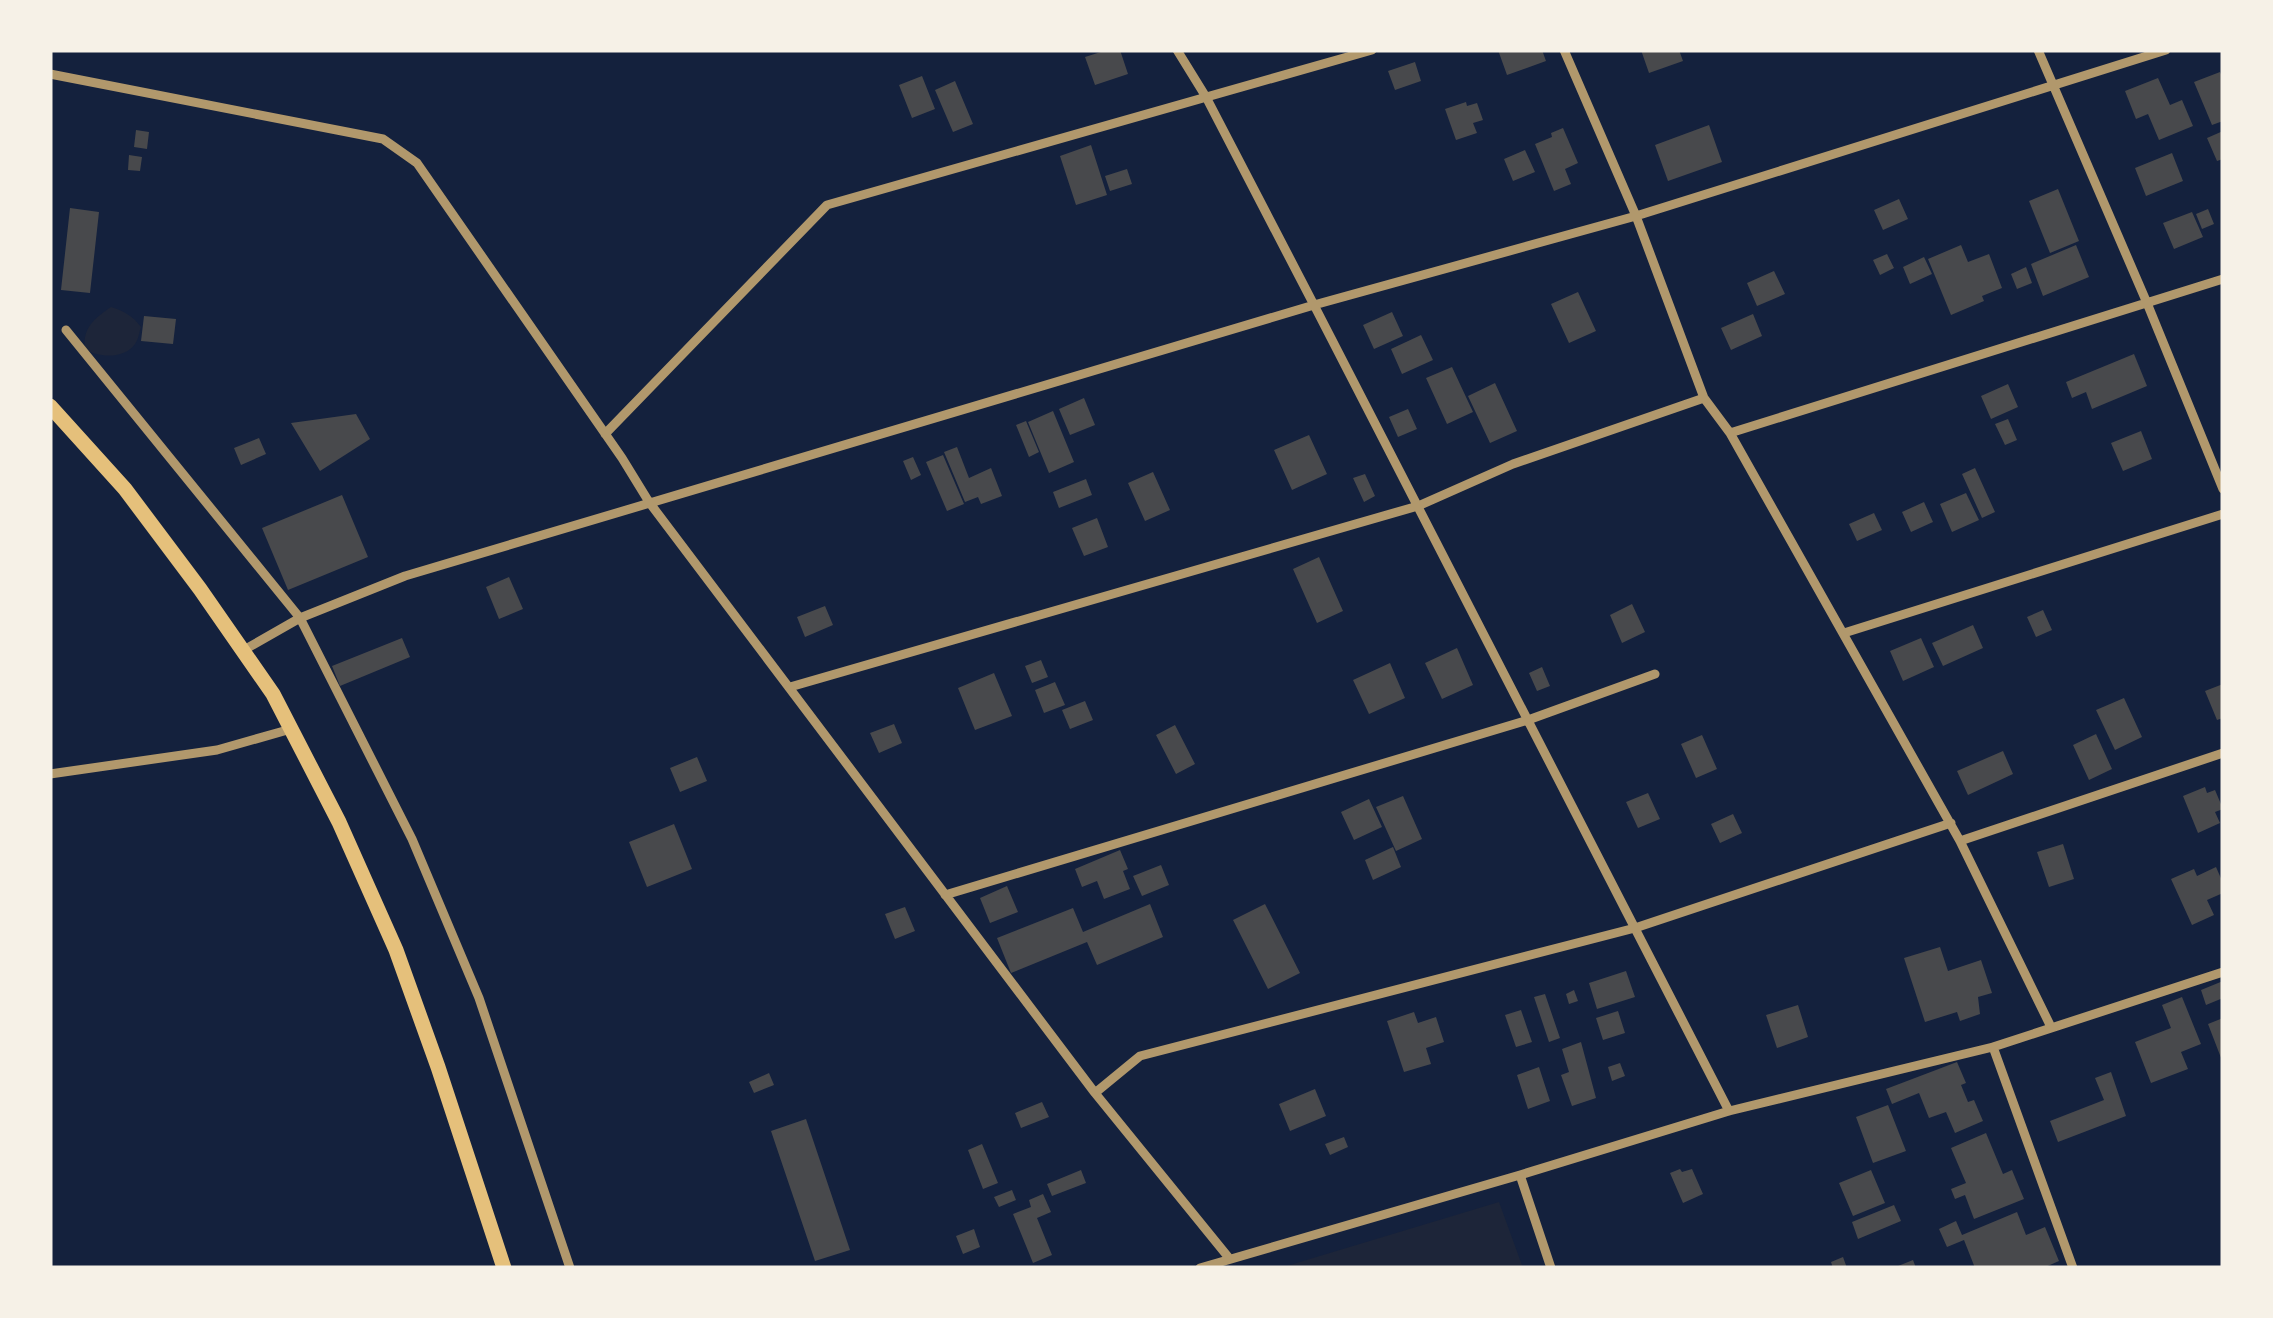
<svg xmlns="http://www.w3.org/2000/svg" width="2273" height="1318" viewBox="0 0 2273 1318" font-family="Cabin,sans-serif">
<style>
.green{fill:#1d2539}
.building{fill:#48494c}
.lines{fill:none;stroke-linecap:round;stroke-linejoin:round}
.minor{stroke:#b1986c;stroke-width:9}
.trunk{stroke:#e5c07b;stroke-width:15}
</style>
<rect width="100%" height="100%" fill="#14213d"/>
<path class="green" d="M111 307C124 311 133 316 141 327 139 333 139 338 135 344 125 359 98 358 85 349 82 328 95 318 111 307Z
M1499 1202 1523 1268H1280Z"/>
<path class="building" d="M1107 50H1120L1128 74 1095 85 1085 57Z
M1498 50H1542L1546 61 1507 75Z
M1641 50H1679L1683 61 1649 73Z
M1415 62 1421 81 1395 90 1388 71Z
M2220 72 2223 79V121L2212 125 2194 82Z
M922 76 935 109 912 118 899 85Z
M2158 78 2170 105 2182 100 2193 126 2159 140 2148 114 2136 119 2125 91Z
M955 81 973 124 953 132 935 90Z
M1466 102 1467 106 1477 103 1483 120 1473 123 1477 133 1456 140 1445 109Z
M1709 125 1722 162 1668 181 1655 145Z
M1563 128 1578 163 1565 169 1571 184 1554 191 1535 144 1552 137 1551 133Z
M136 130 149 132 147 149 134 147Z
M2223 131V159L2217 161 2207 138Z
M1091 145 1107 195 1076 205 1060 156Z
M1525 150 1535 172 1513 181 1504 159Z
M2172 153 2183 181 2146 196 2135 168Z
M129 155 142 157 140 171 128 170Z
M1127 169 1132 184 1110 191 1105 176Z
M2058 189 2079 241 2050 253 2029 201Z
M1899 199 1908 219 1883 230 1874 210Z
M70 208 99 212 90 293 61 290Z
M2208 209 2214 224 2202 229 2196 214Z
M2192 212 2203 237 2174 249 2163 223Z
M1961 245 1968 262 1989 254 2002 288 1982 296 1984 301 1951 315 1928 259Z
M2076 245 2089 277 2043 296 2031 264Z
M1887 254 1894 268 1880 275 1873 260Z
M1924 257 1932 274 1910 284 1903 267Z
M2026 267 2032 283 2017 289 2011 274Z
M1774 271 1785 294 1757 306 1747 283Z
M1578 292 1596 331 1569 343 1551 304Z
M1392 312 1403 336 1374 349 1363 325Z
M1753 314 1762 336 1731 350 1721 328Z
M144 316 176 319 173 344 141 341Z
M1421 335 1433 360 1402 374 1391 349Z
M2134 354 2147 386 2092 409 2086 392 2072 398 2066 382Z
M1452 367 1473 412 1447 424 1426 378Z
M1495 383 1517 431 1490 443 1468 396Z
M2008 384 2018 407 1991 419 1981 396Z
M1084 398 1095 425 1070 435 1059 409Z
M1408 409 1417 429 1398 437 1389 417Z
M1053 411 1074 462 1049 473 1028 422Z
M356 414 370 439 320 471 291 423Z
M2008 419 2017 440 2005 445 1995 424Z
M1026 421 1039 452 1029 457 1016 425Z
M2141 431 2152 459 2123 471 2111 443Z
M1309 435 1327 474 1292 490 1274 450Z
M259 438 266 454 241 465 234 448Z
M957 447 969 478 991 468 1002 496 981 504 978 497 965 502 944 452Z
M943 455 964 504 947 511 926 462Z
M913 457 921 475 911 480 903 461Z
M1975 468 1995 512 1982 518 1962 474Z
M1153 472 1170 510 1145 521 1128 483Z
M1365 474 1375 496 1364 502 1353 478Z
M1086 479 1092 495 1059 508 1053 492Z
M1966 493 1979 520 1952 532 1940 504Z
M342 495 368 557 288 590 262 528Z
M1924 502 1933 522 1911 532 1902 512Z
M1874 513 1882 530 1857 541 1849 524Z
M1097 518 1108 547 1084 556 1072 528Z
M1319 557 1343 611 1317 623 1293 569Z
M509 577 523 609 499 619 486 587Z
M1632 604 1645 632 1622 643 1610 615Z
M825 606 833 625 805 637 797 617Z
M2043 610 2052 630 2036 637 2027 617Z
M1973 625 1983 648 1943 666 1932 643Z
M402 638 410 657 340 686 332 666Z
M1921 638 1934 667 1903 681 1890 651Z
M1457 648 1473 685 1442 699 1425 663Z
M1041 660 1048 677 1032 683 1025 666Z
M1390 663 1405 698 1369 714 1353 680Z
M1542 667 1550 686 1537 691 1529 673Z
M994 673 1012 716 975 730 958 688Z
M1055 682 1065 705 1044 713 1035 690Z
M2223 684V718L2217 720 2205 691Z
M2124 698 2142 737 2115 750 2096 710Z
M1085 701 1093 720 1070 729 1062 710Z
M894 724 902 743 879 753 870 733Z
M1175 725 1195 764 1176 774 1156 735Z
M2096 734 2112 769 2089 780 2073 745Z
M1702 735 1717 769 1696 778 1681 744Z
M2003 751 2013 774 1968 795 1957 771Z
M697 757 707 781 680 792 670 768Z
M2205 787 2207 793 2215 790 2223 809 2215 812 2220 823 2198 833 2183 796Z
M1648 793 1660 819 1638 828 1626 802Z
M1403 796 1422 839 1396 851 1376 807Z
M1369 799 1382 827 1354 840 1341 812Z
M1733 814 1742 833 1720 843 1711 824Z
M674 824 692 869 647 887 629 842Z
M2063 844 2074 879 2049 887 2037 852Z
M1393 847 1401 867 1373 880 1365 860Z
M1120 850 1128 869 1123 871 1130 889 1104 899 1097 881 1082 887 1075 869Z
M1161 865 1169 885 1142 896 1133 876Z
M2216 867 2223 883V893L2207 900 2214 915 2192 925 2171 879 2194 869 2197 876Z
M1007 886 1018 912 990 923 980 898Z
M1150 904 1163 937 1097 965 1087 942 1011 973 997 938 1073 908 1083 932Z
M1265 904 1300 973 1268 989 1233 920Z
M905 907 915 931 895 939 885 914Z
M1940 947 1948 971 1981 960 1992 993 1978 997 1980 1014 1960 1021 1957 1012 1925 1022 1904 958Z
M1626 971 1635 997 1597 1009 1589 983Z
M2223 981V998L2206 1005 2201 990Z
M1574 990 1578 1001 1569 1004 1566 994Z
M1545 994 1560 1038 1549 1042 1534 997Z
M2182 997 2201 1044 2181 1052 2188 1069 2151 1083 2135 1042 2171 1028 2162 1005Z
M1798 1005 1808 1037 1777 1048 1766 1015Z
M1521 1010 1532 1042 1516 1047 1505 1015Z
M1618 1011 1625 1033 1603 1040 1596 1018Z
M1414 1012 1418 1023 1436 1017 1444 1042 1426 1048 1431 1064 1404 1072 1387 1021Z
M2223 1018V1063L2208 1024Z
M1581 1042 1596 1098 1572 1106 1561 1075 1569 1072 1562 1049Z
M1957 1062 1966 1083 1961 1085 1968 1102 1974 1100 1983 1121 1955 1133 1946 1112 1929 1118 1919 1093 1892 1104 1886 1089Z
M1620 1063 1625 1076 1612 1081 1608 1067Z
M1539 1067 1550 1101 1528 1109 1517 1075Z
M2111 1072 2126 1116 2058 1142 2050 1121 2104 1100 2095 1078Z
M769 1073 774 1085 754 1093 749 1082Z
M1315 1089 1326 1116 1290 1131 1279 1104Z
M1042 1102 1049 1117 1021 1128 1015 1113Z
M1888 1105 1906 1151 1873 1163 1856 1117Z
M806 1119 850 1250 815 1261 771 1131Z
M1986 1133 2003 1174 2012 1170 2024 1199 1974 1219 1965 1195 1955 1199 1951 1189 1966 1183 1951 1148Z
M1344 1137 1348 1147 1330 1155 1325 1144Z
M982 1144 998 1183 983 1189 968 1150Z
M1680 1169 1682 1172 1692 1169 1703 1194 1683 1203 1670 1173Z
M1081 1170 1086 1183 1052 1196 1047 1184Z
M1871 1170 1885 1203 1853 1216 1839 1183Z
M1012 1190 1016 1200 999 1207 994 1197Z
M1043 1194 1051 1212 1037 1218 1052 1255 1033 1263 1013 1214 1031 1207 1029 1200Z
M1894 1205 1901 1221 1858 1239 1852 1222Z
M2017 1212 2026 1235 2045 1227 2059 1261 2043 1268H1975L1964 1240 1947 1247 1939 1229 1956 1221 1962 1235Z
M974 1229 980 1247 963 1254 956 1236Z
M1843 1257 1847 1268H1833L1831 1262Z
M1913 1260 1916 1268H1893Z"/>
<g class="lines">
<path class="minor" d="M1177 50 1206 97 1314 305 1729 1111
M1564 50 1636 216 1704 398 1730 433 1960 841 2051 1027
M2038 50 2147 303 2223 489
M50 74 383 139 417 163 622 458 649 502 1095 1093 1229 1258
M66 330 300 618 412 839 479 998 570 1268
M1730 433 2223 279
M605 434 827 205 1372 50
M1844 633 2223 514
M244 650 300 618 405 576 1314 305 1636 216 2166 50
M790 687 1418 506 1513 464 1704 398
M50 774 217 750 291 729
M1960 841 2223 753
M945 895 1528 720 1655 674
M1993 1047 2073 1268
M1095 1093 1140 1056 1635 928 1951 823
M1520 1175 1551 1268
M1200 1268 1520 1175 1729 1111 1993 1047 2223 972"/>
<path class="trunk" d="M50 406 125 489 200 589 273 694 339 822 396 950 438 1067 504 1268"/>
</g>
<rect width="2273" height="1318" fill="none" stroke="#f6f1e7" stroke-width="105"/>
</svg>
